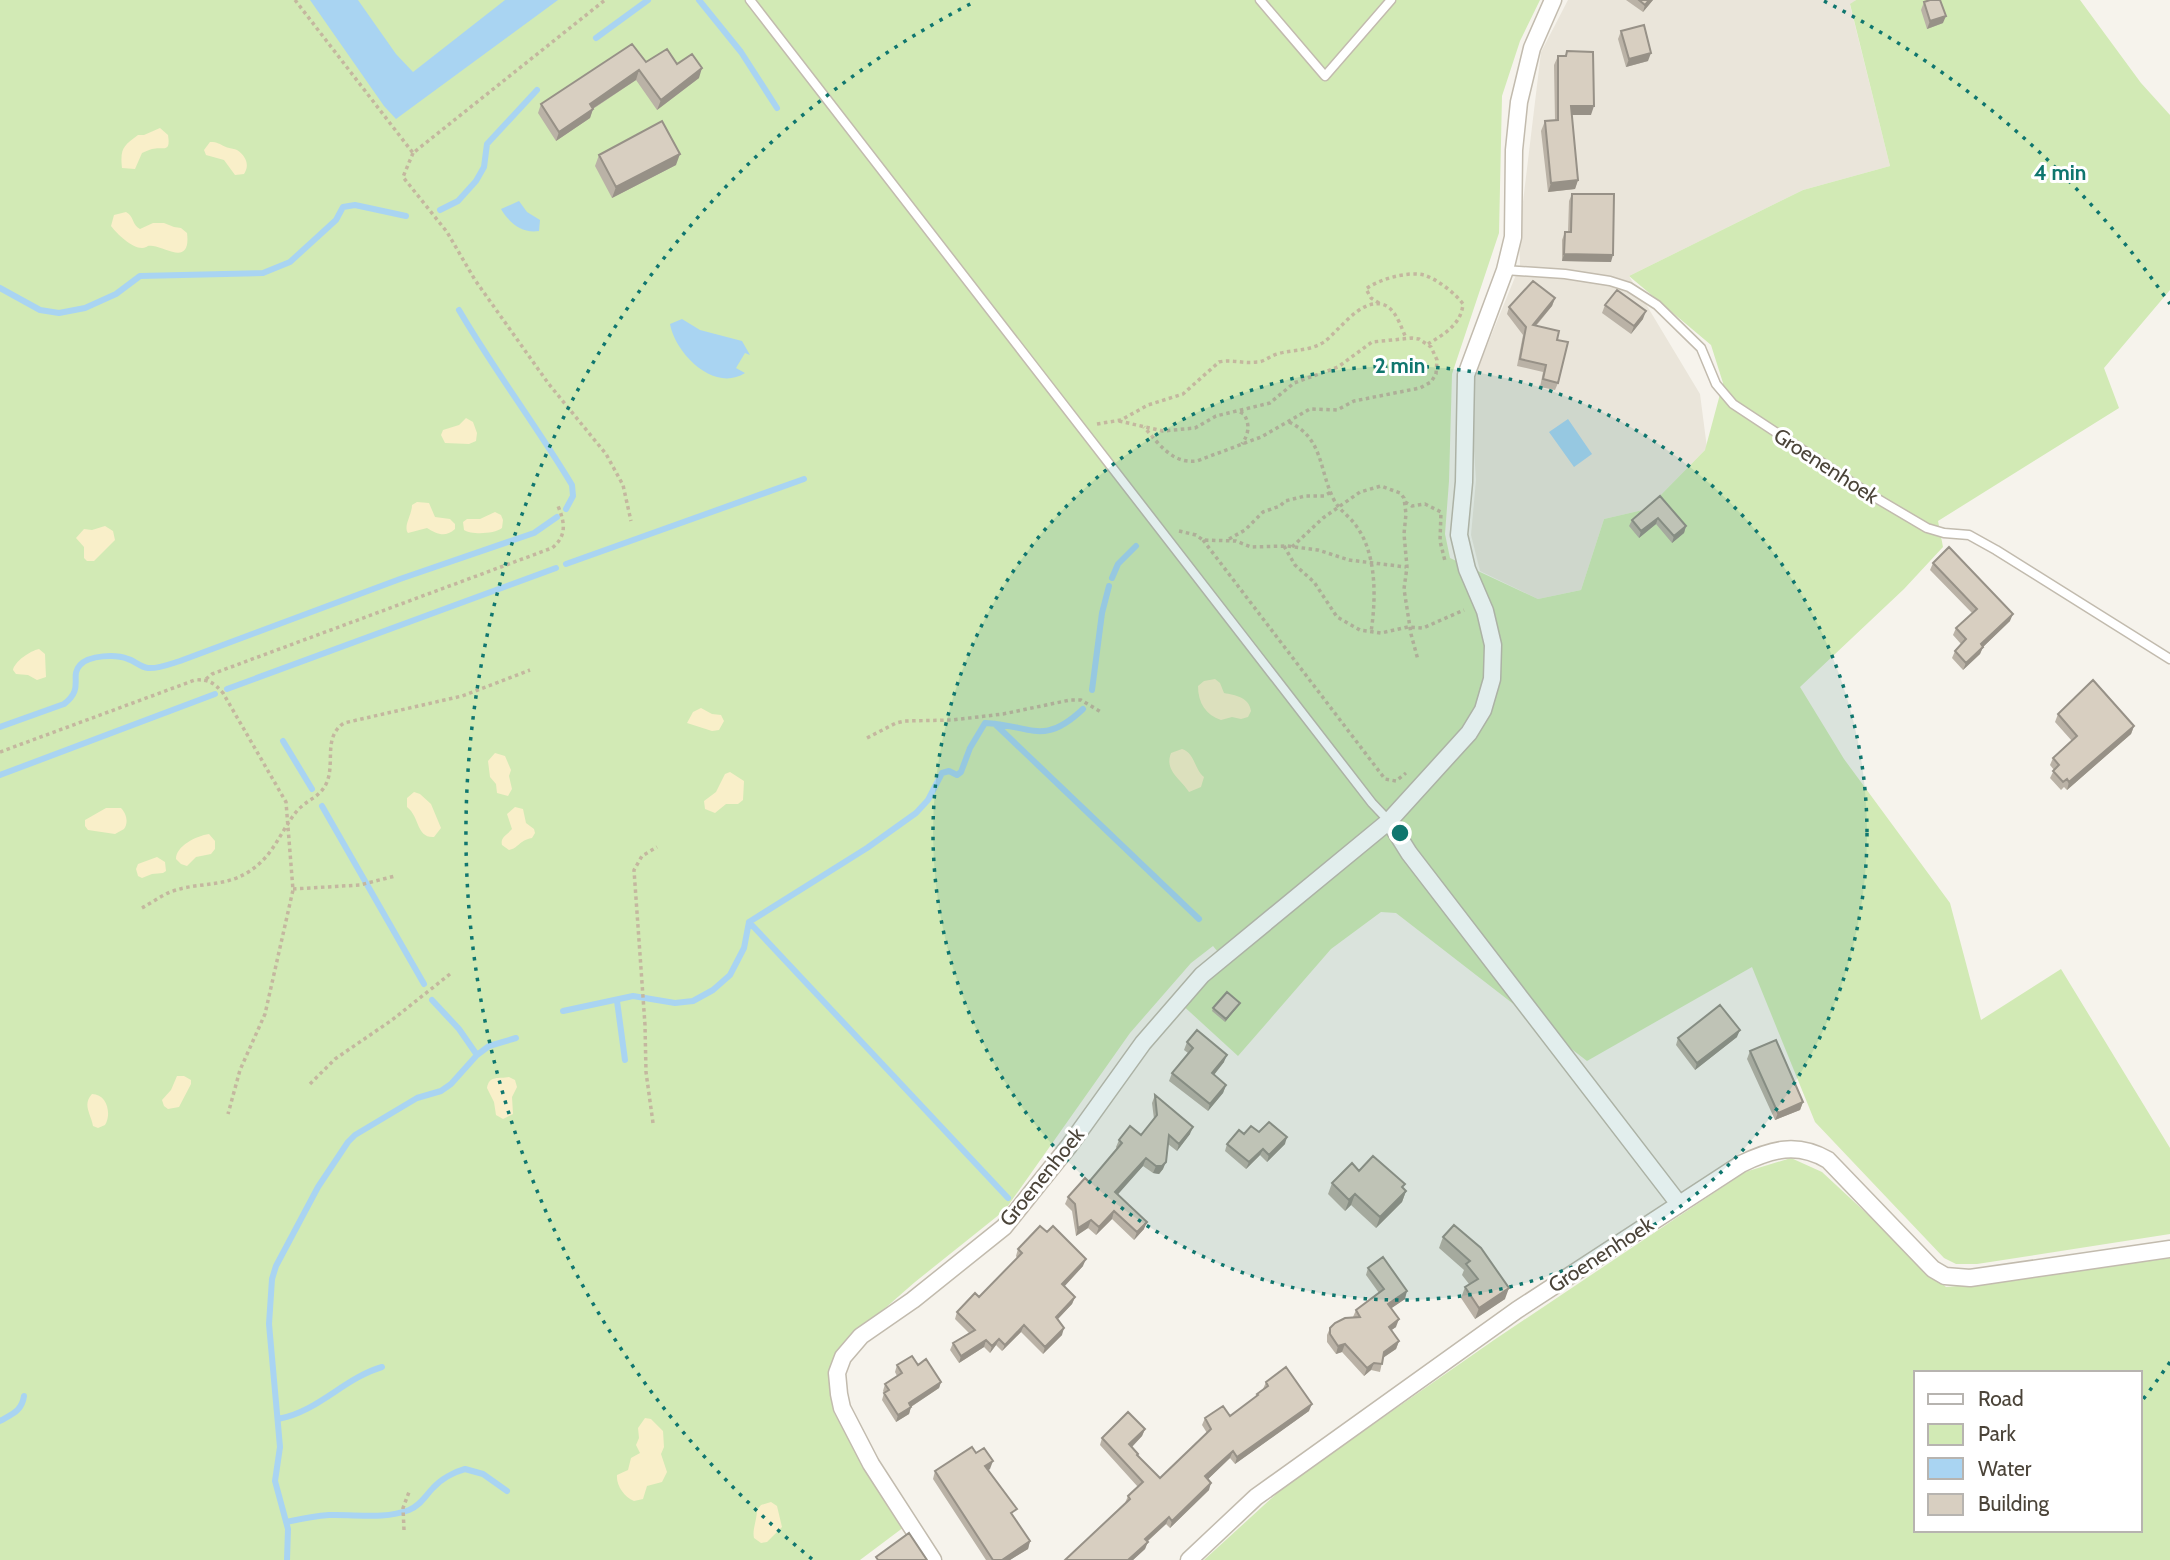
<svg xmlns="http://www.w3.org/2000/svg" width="2170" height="1560" viewBox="0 0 2170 1560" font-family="Cabin,sans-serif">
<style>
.residential{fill:#eae5da}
.green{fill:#d2eab5;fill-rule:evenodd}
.sand{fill:#f9efc9}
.water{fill:#a9d4f2}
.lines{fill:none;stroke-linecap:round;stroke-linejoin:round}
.stream{stroke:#a9d4f2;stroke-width:6}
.service-casing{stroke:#c2bbae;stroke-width:11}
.minor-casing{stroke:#c2bbae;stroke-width:19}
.path{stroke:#c4b79f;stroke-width:3.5;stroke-dasharray:3.5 3.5;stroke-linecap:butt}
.service{stroke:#fff;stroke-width:8}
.minor{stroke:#fff;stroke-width:16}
.wall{fill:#bab2a6}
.shaded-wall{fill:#979187}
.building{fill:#d8cfc1;stroke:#979187;stroke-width:2}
.ring{fill:none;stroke:#0f766e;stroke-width:3.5;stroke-dasharray:3.5 7}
.labels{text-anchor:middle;stroke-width:6;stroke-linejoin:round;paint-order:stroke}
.street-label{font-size:21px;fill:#4b4439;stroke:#fff}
.centre{fill:#0f766e;stroke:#fff;stroke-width:3.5}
.ring-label{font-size:21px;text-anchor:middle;font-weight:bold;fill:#0f766e;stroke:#fff;stroke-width:6;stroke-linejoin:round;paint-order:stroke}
</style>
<rect width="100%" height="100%" fill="#f6f3ec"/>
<path class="residential" d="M1568 0H1856L1850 5 1890 166 1803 190 1629 276 1700 394 1707 448 1647 509 1604 519 1581 590 1538 599 1480 571 1471 535 1476 480 1472 421 1475 375 1520 265 1519 235 1541 52Z"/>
<path class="green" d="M0 0H1540L1520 41 1502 96 1499 233 1452 374 1449 481 1445 534 1450 558 1538 599 1581 590 1604 519 1647 509 1705 450 1723 383 1711 345 1629 276 1803 190 1890 166 1850 4 1856 0H2080L2141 83 2170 115V290L2104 368 2119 408 1938 521 1943 547 1904 589 1800 687 1844 759 1950 903 1981 1020 2061 969 2170 1148V1234L1977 1264H1956L1944 1258 1815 1122 1752 967 1587 1061 1396 913 1381 912 1331 949 1238 1056 1179 1002 1223 958 1213 946 1191 963 1130 1033 1005 1210 915 1282 851 1338 830 1369 834 1413 904 1527 860 1560H0Z
M1791 1158 1822 1172 1946 1287 1994 1283 2170 1258V1560H1204L1286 1485 1494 1340 1745 1172ZM1916 1373H2140V1530H1916Z"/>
<path class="sand" d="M160 128 168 135C171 154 163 146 152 149 148 150 145 152 142 153L135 169 122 168C120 149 123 146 138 135H144Z
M210 142C218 142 219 144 226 147 228 148 236 149 237 150 246 156 250 165 244 174L235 175 224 160 206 155 204 150Z
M126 212C134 216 132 225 140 229L153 223H164L174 227 181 228 187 233C191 266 167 248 153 246 145 245 150 247 142 248 132 248 117 234 111 226L114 215Z
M466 418 473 422 477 433 476 441 469 444 445 443 441 435 443 430 459 425Z
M417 502 429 503 435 517 450 519 455 524V529C445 538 437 534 427 528L408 533C403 526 412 515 412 505Z
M495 512 501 515 503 520 502 528C494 534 472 535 464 530L463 522 467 519H480Z
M105 526 113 531 115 540 94 561H87L84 558V547L76 538 84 529 92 530Z
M39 649 45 654 46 677 37 680 28 675 16 674 13 670C15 661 30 651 39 649Z
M1215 679 1220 683 1224 693C1235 695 1249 697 1251 711L1248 717 1241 719 1232 717 1221 720C1206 715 1198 703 1198 686L1204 681Z
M701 708 712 714 721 715 724 721 719 730 712 731 687 723 693 712Z
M1182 749C1195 753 1194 769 1204 777L1201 787 1189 792C1181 779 1164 771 1171 753Z
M495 753 505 756 511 770 509 776 512 789 508 796 497 793 496 784 490 777 488 761Z
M730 772 744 781 743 800 738 804H726L715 813 705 809 704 801 716 792 725 774Z
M414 792 420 794 431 804 441 828 434 837C416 838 420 817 407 807V798Z
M515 807 523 809 526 823 534 829 535 833 532 838C518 841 519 848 509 850L502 845C500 837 507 835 512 829L507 814Z
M106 808H121C126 813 129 822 124 829L115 834 88 830 85 826V820Z
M209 834 215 841V849L211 854 196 857 187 866 181 864 176 859C176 846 196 836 209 834Z
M157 857 165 862 166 871 163 873 152 874 142 878 138 876 136 869 138 864Z
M177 1076H184L191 1080V1084L179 1107 168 1109 164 1106 162 1100 171 1090Z
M509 1077 515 1080 517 1087 512 1097 513 1114 503 1119 496 1115 494 1102 487 1088C489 1075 499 1079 509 1077Z
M92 1094C107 1094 112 1114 105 1125L98 1128 93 1126C91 1114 82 1105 92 1094Z
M645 1418 651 1419 663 1431 664 1447 661 1454 667 1472 662 1482 647 1486 643 1499 634 1501C624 1497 616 1485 617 1475L628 1470 631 1458 640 1453 636 1445 639 1438 638 1428Z
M771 1502 777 1506 782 1527 767 1542 761 1543 754 1538C752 1530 757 1520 757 1510L761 1505Z"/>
<path class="water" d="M310 0H358L396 54 413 72 505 0H558L396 119 384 106Z
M519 201 527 212 540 220 539 231C523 234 509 223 501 209Z
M682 319 700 330 742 341 750 355 745 353 736 368 745 373C714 393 675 353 670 324Z
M1568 419 1592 454 1574 467 1549 432Z"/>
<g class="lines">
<path class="stream" d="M699 0 741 52 777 108
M596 38 648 0
M440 210 458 201 476 181 484 167 487 144 537 90
M0 288 40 310 59 313 85 308 116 294 140 276 263 273 290 262 336 220 343 207 355 205 406 216
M459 310C494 370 536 425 572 485L573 496 566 509
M566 564 804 479
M1112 578 1118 564 1136 546
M227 689 556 568
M1092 690 1102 613 1109 586
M995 724 1199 919
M0 727 64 704C85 688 69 677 80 665 89 655 116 654 128 659 135 661 140 667 148 668 158 669 170 664 180 661L400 579 534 533 557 517
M283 741 312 789
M0 775 215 694
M322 806 424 984
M749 922 1008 1198
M432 1000 459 1029 477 1055
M617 1001 625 1060
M563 1011 633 996 675 1003 693 1001 713 990 730 975 744 948 749 922 867 848 916 813 928 800 942 773 949 771 957 775 961 772 970 748 985 723C1031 725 1043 747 1083 709
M278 1419C318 1412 344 1378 382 1367
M0 1421C12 1414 22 1411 24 1396
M286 1522C300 1519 314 1516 329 1515 356 1514 383 1520 409 1510 421 1505 425 1496 433 1488 441 1479 454 1472 465 1469L483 1474 507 1491
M287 1560 288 1529 275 1481 280 1447 269 1324 272 1279 276 1266 318 1187 348 1142 355 1135 417 1098 441 1091 451 1084 477 1055 489 1046 516 1038"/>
<defs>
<path id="service" d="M750 0 1372 803 1389 821
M1260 0 1325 76 1391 0
M1505 270 1565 274 1610 281 1629 287 1657 305 1701 348 1716 384 1733 404 1871 495 1927 528 1944 533 1969 535 1996 550 2170 659"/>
<path id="minor" d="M1389 821 1409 853 1679 1204
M933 1560 871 1464 842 1408 839 1394 837 1373 843 1357 861 1336 913 1300 1004 1227 1069 1146 1143 1043 1202 975 1389 821 1469 733 1483 710 1492 679 1493 645 1485 611 1467 569 1459 535 1464 482 1466 375 1505 270 1513 237 1514 150 1519 102 1532 48 1553 0
M1189 1560 1256 1497 1517 1310 1741 1164C1772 1149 1797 1142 1828 1160L1933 1269 1945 1276 1970 1278 2170 1249"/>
</defs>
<use href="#service" class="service-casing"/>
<use href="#minor" class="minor-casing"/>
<path class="path" d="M295 0 413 153 605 0
M413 153 403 177 447 232 475 280 548 383 606 454 623 485 631 521
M1379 303 1371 298 1366 289C1379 279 1408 271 1424 275 1437 279 1456 294 1463 304 1461 325 1444 334 1428 344
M1240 412 1244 414C1250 425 1249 433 1242 444
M1119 421 1163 431 1195 428 1216 416 1270 403 1294 383 1338 367 1372 342 1412 338 1419 339 1431 347 1437 360 1436 374 1431 382 1420 388 1354 401 1337 410 1310 409 1261 437 1197 461C1172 464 1159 444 1144 427
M1289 422C1323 438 1319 469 1333 498 1339 511 1350 516 1357 527 1377 555 1376 600 1371 632
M1097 424 1121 420 1148 405 1183 394 1219 362C1232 359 1244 364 1257 362 1264 362 1270 356 1277 354 1294 349 1308 352 1324 342 1339 331 1359 300 1381 304 1395 306 1401 327 1406 338
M1405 502 1412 506 1425 504 1441 512 1440 541 1445 561
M1179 531 1196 535 1203 540 1236 541 1251 547 1287 546 1318 550 1349 560 1406 567
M1229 539 1245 530 1263 512 1280 506 1285 501 1305 496H1324L1331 492
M1203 540 1385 779 1396 781 1406 773
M1284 546 1295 565 1314 582 1337 617 1360 630 1381 633 1408 627 1423 628 1464 610
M1292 547 1323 518 1360 492 1381 486 1400 493 1404 498 1406 514 1404 534 1407 567 1404 589 1411 634 1418 660
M206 679 212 674 552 548C567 536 565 523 558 506
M867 738 896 723 905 721 952 720 1003 714 1070 700H1081L1101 712
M0 752 195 680C209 679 214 683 223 693L286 802 293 890 265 1014 240 1070 228 1114
M293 889 360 885 395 876
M142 908C151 903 161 896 170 892 203 880 231 890 260 863 277 848 287 819 301 807 311 798 321 796 327 782 335 762 323 737 344 723L462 696 530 670
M310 1084 335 1059 392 1020 450 974
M653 1123 646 1072 645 1025 634 870 642 856 657 847
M404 1530 403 1508 409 1492"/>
<use href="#service" class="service"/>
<use href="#minor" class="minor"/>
</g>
<path class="wall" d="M1626 0H1653L1643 12Z
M1924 2 1943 23 1927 29 1921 10Z
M1621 31 1648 61 1626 67 1618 39Z
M1567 51 1591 115H1572L1578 180 1575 189 1548 192 1541 131 1545 121 1555 120 1554 65 1558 56H1565Z
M646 62 677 64 699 78 657 110 636 80 593 109 590 118 556 141 538 113 541 104Z
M599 155 676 165 612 198 595 166Z
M1572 194 1611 262 1562 261V240L1565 232H1568L1569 201Z
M1555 298 1552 306 1536 326 1557 340 1558 383 1555 390 1540 387 1543 372 1517 366 1523 335 1507 314 1509 307Z
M1605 305 1643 319 1631 334 1602 313Z
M1660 496 1686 526 1684 533 1672 543 1656 524 1639 538 1629 526 1632 520Z
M1933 563 2010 621 1983 647 1980 654 1963 670 1952 658 1955 651 1961 644 1953 635 1956 628 1972 613 1930 570Z
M2058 714 2134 726 2131 734 2067 790 2064 787 2061 790 2050 778 2054 770 2050 765 2053 758 2072 741 2055 722Z
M1240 1003 1238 1006 1225 1022 1212 1011 1213 1008Z
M1737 1037 1695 1070 1676 1045 1678 1038Z
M1187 1042 1224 1062 1214 1075 1226 1085 1223 1093 1208 1111 1169 1081 1172 1073 1188 1053 1184 1050Z
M1750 1051 1803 1102 1800 1110 1775 1120 1747 1059Z
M1155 1095 1190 1134 1177 1151 1168 1144 1163 1169 1159 1174 1153 1173 1143 1166 1117 1194 1144 1229 1134 1240 1112 1219 1096 1235 1088 1228 1076 1236 1072 1211 1065 1204 1068 1197 1089 1182 1117 1149 1116 1147 1119 1140 1141 1135 1154 1119 1152 1103Z
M1259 1132 1285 1144 1267 1162 1260 1155 1246 1169 1225 1151 1227 1144 1244 1134Z
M1359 1171 1404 1189 1406 1191 1402 1202 1376 1228 1351 1205 1345 1211 1328 1194 1332 1183Z
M1454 1225 1505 1299 1475 1319 1461 1298 1465 1287 1469 1284 1462 1275 1464 1270 1439 1248 1443 1237Z
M1018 1249 1083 1266 1064 1287 1075 1297 1072 1304 1058 1319 1062 1335 1043 1354 1021 1332 1002 1351 996 1345 990 1353 984 1347 959 1363 950 1350 953 1343 969 1333 955 1319 957 1312 979 1297 1017 1258 1016 1256Z
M1368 1268 1405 1299 1391 1308 1396 1327 1391 1330 1399 1341 1396 1349 1383 1358 1380 1372 1371 1370 1364 1376 1342 1352 1336 1354 1327 1342V1335L1330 1328 1353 1317 1356 1310 1379 1293 1366 1275Z
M897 1365H918L941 1382 939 1388 911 1407 909 1414 896 1422 882 1400 884 1393 883 1391 885 1384 897 1376 895 1372Z
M1266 1382 1309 1411 1235 1464 1230 1458 1208 1479 1209 1490 1170 1528 1166 1524 1147 1542 1145 1549 1133 1560H1065L1125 1503 1128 1496 1138 1487 1100 1445 1102 1438 1145 1429 1142 1436 1132 1447 1137 1456 1160 1478 1207 1433 1202 1425 1205 1418 1230 1416 1256 1397 1257 1394 1263 1389Z
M976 1453 990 1469 988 1470 1014 1517 1030 1541 1028 1549 1010 1560H986L933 1479 935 1471Z"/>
<path class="shaded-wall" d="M1649 0H1653L1643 12 1645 5Z
M1946 16 1943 23 1927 29 1930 21Z
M1651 53 1648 61 1626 67 1629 59Z
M702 68 699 78 657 110 661 100Z
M639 70 636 80 586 113 590 104Z
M1571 106H1594L1591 115H1567Z
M593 109 590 118 556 141 559 132Z
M680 154 676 165 612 198 616 187Z
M1578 180 1575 189 1548 192 1551 183Z
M1564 254 1613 255 1611 262 1562 261Z
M1555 298 1552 306 1530 332 1533 325Z
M1646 311 1643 319 1631 334 1634 326Z
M1658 518 1656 524 1639 538 1641 531Z
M1686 526 1684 533 1672 543 1674 536Z
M2013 614 2010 621 1983 647 1980 654 1963 670 1966 663 1981 644Z
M2134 726 2131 734 2067 790 2069 782Z
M1240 1003 1238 1006 1225 1022 1226 1019Z
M1740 1030 1737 1037 1695 1070 1697 1063Z
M1227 1055 1224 1062 1209 1081 1212 1073Z
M1226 1085 1223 1093 1208 1111 1210 1104Z
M1803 1102 1800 1110 1775 1120 1778 1113Z
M1193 1127 1190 1134 1177 1151 1179 1144Z
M1287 1137 1285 1144 1267 1162 1269 1155Z
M1263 1149 1260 1155 1246 1169 1249 1162Z
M1146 1158 1143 1166 1113 1200 1115 1192Z
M1166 1162 1163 1169 1159 1174 1153 1173 1156 1166Z
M1406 1191 1402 1202 1376 1228 1380 1217Z
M1355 1194 1351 1205 1345 1211 1349 1200Z
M1114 1211 1112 1219 1096 1235 1099 1227Z
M1091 1220 1088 1228 1076 1236 1078 1228Z
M1147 1222 1144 1229 1134 1240 1137 1232Z
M1086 1259 1083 1266 1060 1291 1062 1284Z
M1509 1288 1505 1299 1475 1319 1479 1308Z
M1407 1291 1405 1299 1386 1312 1388 1304Z
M1075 1297 1072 1304 1053 1324 1056 1317Z
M1399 1319 1396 1327 1386 1334 1389 1327Z
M1024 1325 1021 1332 1002 1351 1005 1345Z
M1064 1328 1062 1335 1043 1354 1045 1347Z
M999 1339 996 1345 990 1353 992 1346Z
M986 1340 984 1347 959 1363 961 1356Z
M1399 1341 1396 1349 1381 1359 1384 1352Z
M1345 1344 1342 1352 1336 1354 1338 1346Z
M1374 1363 1371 1370 1364 1376 1367 1368Z
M941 1382 939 1388 906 1410 909 1403Z
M1312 1404 1309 1411 1235 1464 1237 1457Z
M911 1407 909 1414 896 1422 898 1415Z
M1145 1429 1142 1436 1127 1452 1129 1444Z
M1233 1451 1230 1458 1203 1484 1205 1476Z
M993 1461 990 1469 983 1474 985 1466Z
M1211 1483 1209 1490 1170 1528 1172 1521Z
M1169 1517 1166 1524 1142 1546 1145 1539Z
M1030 1541 1028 1549 1010 1560H1002Z
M1148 1542 1145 1549 1133 1560H1128Z"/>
<path class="building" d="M1639 0H1649L1645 5Z
M1930 0H1940L1946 16 1930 21 1924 2Z
M1644 25 1651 53 1629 59 1621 31Z
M632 44 646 62 667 49 677 64 692 54 702 68 661 100 639 70 590 104 593 109 559 132 541 104Z
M1567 51 1593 52 1594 106H1571L1578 180 1551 183 1545 121 1558 120V56H1566Z
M662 121 680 154 616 187 599 155Z
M1572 194H1614L1613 255 1564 254 1565 232H1571Z
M1533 281 1555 298 1533 325 1559 331 1557 340 1568 342 1558 383 1543 379 1546 365 1520 359 1526 327 1509 307Z
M1617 290 1646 311 1634 326 1605 305Z
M1660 496 1686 526 1674 536 1658 518 1641 531 1632 520Z
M1949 547 2013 614 1981 644 1983 647 1966 663 1955 651 1966 639 1956 628 1977 609 1933 563Z
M2093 680 2134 726 2069 782 2067 779 2063 782 2053 771 2059 765 2053 758 2077 736 2058 714Z
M1227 992 1240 1003 1226 1019 1213 1008Z
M1720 1005 1740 1030 1697 1063 1678 1038Z
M1197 1030 1227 1055 1212 1073 1226 1085 1210 1104 1172 1073 1193 1048 1187 1042Z
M1776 1040 1803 1102 1778 1113 1750 1051Z
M1155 1095 1193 1127 1179 1144 1169 1135 1166 1162 1162 1166H1156L1146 1158 1115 1192 1147 1222 1137 1232 1114 1211 1099 1227 1091 1220 1078 1228 1075 1204 1068 1197 1085 1178 1089 1182 1122 1143 1119 1140 1130 1126 1141 1135 1157 1115Z
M1269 1122 1287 1137 1269 1155 1263 1149 1249 1162 1227 1144 1239 1130 1244 1134 1251 1126 1259 1132Z
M1373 1156 1405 1184 1402 1187 1406 1191 1380 1217 1355 1194 1349 1200 1332 1183 1352 1163 1359 1171Z
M1454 1225 1481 1248 1509 1288 1479 1308 1465 1287 1478 1279 1466 1264 1470 1261 1443 1237Z
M1040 1226 1047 1232 1053 1226 1086 1259 1062 1284 1075 1297 1056 1317 1064 1328 1045 1347 1024 1325 1005 1345 999 1339 992 1346 986 1340 961 1356 953 1343 975 1330 957 1312 975 1293 979 1297 1022 1253 1018 1249Z
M1383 1257 1407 1291 1388 1304 1399 1319 1389 1327 1399 1341 1384 1352 1382 1364 1374 1363 1367 1368 1345 1344 1338 1346 1330 1334V1328L1335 1323 1345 1318 1360 1317 1356 1310 1384 1289 1368 1268Z
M912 1356 918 1365 926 1359 941 1382 909 1403 911 1407 898 1415 884 1393 889 1390 885 1384 902 1373 897 1365Z
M1286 1367 1312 1404 1237 1457 1233 1451 1205 1476 1211 1483 1172 1521 1169 1517 1145 1539 1148 1542 1128 1560H1065L1130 1499 1128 1496 1143 1482 1102 1438 1128 1412 1145 1429 1129 1444 1138 1454 1137 1455 1160 1478 1211 1429 1205 1418 1223 1406 1230 1416 1258 1395 1257 1394 1268 1386 1266 1382Z
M972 1447 976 1453 984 1448 993 1461 985 1466 1017 1509 1011 1513 1030 1541 1002 1560H993L935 1471Z
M909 1533 927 1560H878L876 1557Z"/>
<circle cx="1400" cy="833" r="467" fill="#0f766e" fill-opacity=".12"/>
<g class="ring">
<circle cx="1400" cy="833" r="467"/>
<path d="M2170 1362A934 934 0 0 1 2141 1402M812 1559A934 934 0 0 1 976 1M1824 1A934 934 0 0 1 2170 304"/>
</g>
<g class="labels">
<g class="street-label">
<text transform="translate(1826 466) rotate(33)" y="7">Groenenhoek</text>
<text transform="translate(1042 1177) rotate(-51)" y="7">Groenenhoek</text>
<text transform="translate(1601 1255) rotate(-33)" y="7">Groenenhoek</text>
</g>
</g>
<circle cx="1400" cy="833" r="10" class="centre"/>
<g class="ring-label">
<text x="2060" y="180">4 min</text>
<text x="1400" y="373">2 min</text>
</g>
<rect x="1914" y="1371" width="228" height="161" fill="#ffffff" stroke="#b7b4b0" stroke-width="2"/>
<rect x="1928" y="1394" width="35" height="10" fill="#ffffff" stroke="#b7b4b0" stroke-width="2"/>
<text x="1978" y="1406" font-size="21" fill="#4b4439">Road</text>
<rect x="1928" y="1424" width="35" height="21" fill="#d2eab5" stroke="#b7b4b0" stroke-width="2"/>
<text x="1978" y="1441" font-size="21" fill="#4b4439">Park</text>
<rect x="1928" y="1458" width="35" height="21" fill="#a9d4f2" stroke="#b7b4b0" stroke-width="2"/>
<text x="1978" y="1476" font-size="21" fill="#4b4439">Water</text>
<rect x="1928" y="1494" width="35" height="21" fill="#d8cfc1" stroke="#b7b4b0" stroke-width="2"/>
<text x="1978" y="1511" font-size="21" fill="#4b4439">Building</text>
</svg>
